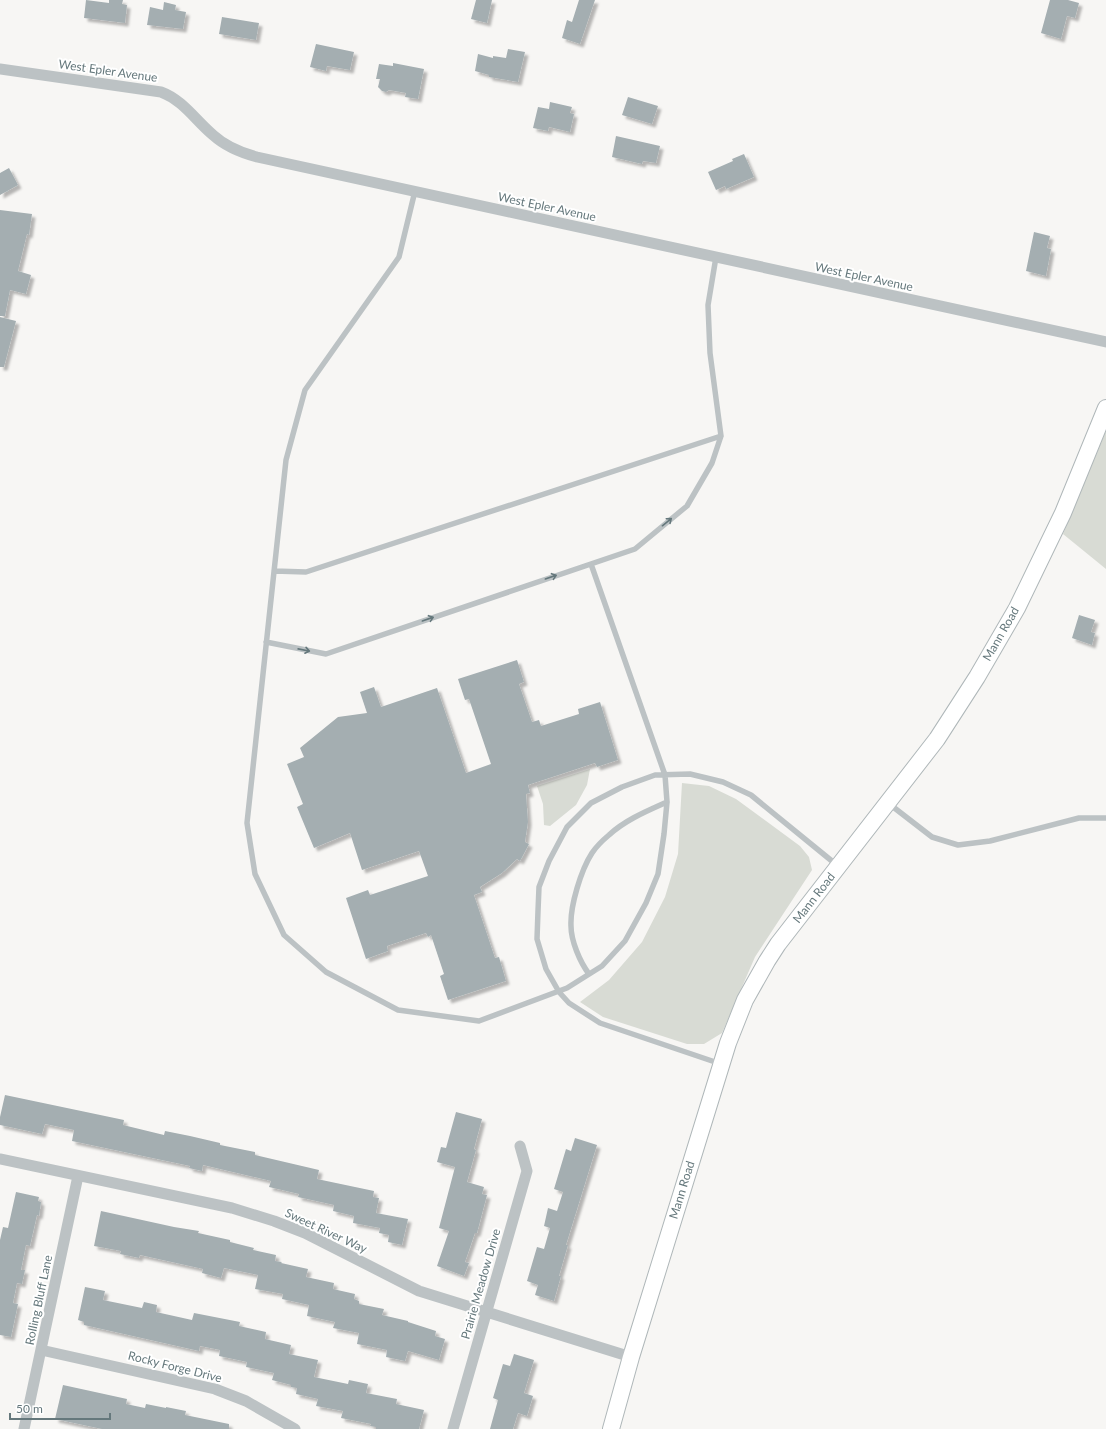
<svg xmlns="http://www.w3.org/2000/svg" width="1106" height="1429" viewBox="0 0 1106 1429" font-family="Lato,sans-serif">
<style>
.green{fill:#d8dbd4}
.building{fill:#a4aeb1;filter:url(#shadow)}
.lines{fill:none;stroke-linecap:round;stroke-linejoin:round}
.secondary-casing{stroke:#afb7b9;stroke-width:18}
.service{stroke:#bcc2c4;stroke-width:5.5}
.minor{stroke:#bcc2c4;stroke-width:11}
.secondary{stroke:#fff;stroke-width:16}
.oneway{stroke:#65787c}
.labels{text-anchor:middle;stroke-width:4;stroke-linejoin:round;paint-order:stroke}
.street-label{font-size:12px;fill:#65787c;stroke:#fff}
</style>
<defs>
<filter id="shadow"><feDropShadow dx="3.5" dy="3.5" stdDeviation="1" flood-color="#0004"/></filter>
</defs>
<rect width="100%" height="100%" fill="#f7f6f4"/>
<path class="green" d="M1106 431V569L1063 534Z
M590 769 587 785 576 805 550 826 544 825 543 804 537 786Z
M682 783 709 786 736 799 800 846 809 857 812 870 755 957 722 1033 704 1044H687L603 1017 580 1002 609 980 642 942 665 897 678 854Z"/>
<path class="building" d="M86 0 109 3V0H123L122 4 127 5 125 23 84 18Z
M476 0H492L487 23 471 19Z
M579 0H595L580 44 562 38 567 20 572 22Z
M1050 0H1068L1079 3 1075 18 1067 16 1061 39 1041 33Z
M164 2 176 5 175 10 186 12 183 29 147 25 150 7 163 10Z
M222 17 259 23 256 40 219 34Z
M316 44 354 52 350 70 327 66 326 71 310 67Z
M508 49 525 52 518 82 489 77V75L475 71 478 54 493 58V56L506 58Z
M393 63 424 69 418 99 405 97 406 93 389 90 386 92 382 91 378 87 380 79H376L379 64 393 66Z
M628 97 658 106 652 124 622 115Z
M550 102 572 107 570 113 574 114 570 132 549 127 548 131 533 128 538 107 549 109Z
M616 136 660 146 656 163 643 161 642 164 612 157Z
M744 154 754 177 726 189 725 186 716 190 708 172 733 161 732 159Z
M9 168 18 185 0 195V173Z
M0 210 32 214 29 235 27 234 18 271 31 275 26 294 10 290 5 316H0Z
M1034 232 1050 236 1047 248 1051 249 1046 276 1026 271Z
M0 317 16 321 4 367H0Z
M1079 615 1095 620 1091 632 1095 633 1092 645 1072 638Z
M517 660 524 682 519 684 532 722 539 720 541 726 579 714 578 709 600 702 618 760 597 767 595 763 528 785 530 793 526 794 528 822 525 842 529 844 520 861 517 859 502 873 480 887 482 892 474 895 495 958 499 957 506 981 448 1000 440 976 444 974 431 935 428 937 426 933 387 946 388 951 366 959 346 898 368 890 370 895 428 876 419 851 362 870 350 833 314 848 297 807 303 804 287 764 304 757 300 748 338 717 367 713 360 692 374 687 381 707 437 688 466 773 491 764 469 699 465 700 458 679Z
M5 1095 124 1120 123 1125 164 1135 165 1131 190 1136 220 1143V1145L255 1152V1155L319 1170 317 1179 374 1191 373 1197 379 1198 376 1213 408 1219 402 1245 388 1242 389 1235 379 1233 380 1228 353 1223 354 1216 333 1211 334 1205 298 1197 299 1194 269 1187 271 1181 203 1165 202 1171 189 1168 190 1166 72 1141 74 1130 45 1124 42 1134 0 1125V1117Z
M456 1112 482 1119 474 1149 476 1150 467 1182 484 1187 482 1194 487 1195 477 1233H475L465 1262 469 1263 464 1276 437 1266 449 1231 439 1228 455 1167 437 1162 441 1147 446 1148Z
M575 1138 597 1145 566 1245H568L559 1276H561L554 1301 535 1295 538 1285 527 1281 537 1247 544 1249 550 1228 544 1226 548 1208 557 1211 563 1192 554 1189 566 1149 571 1151Z
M16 1192 39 1197 38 1201 41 1202 39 1216 37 1215 30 1246 26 1245 21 1270H25L22 1284 17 1283 13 1303 18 1304 11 1337 0 1335V1240L3 1227 8 1228Z
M101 1211 174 1227 199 1231 198 1233 230 1240V1242L254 1248 253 1250 276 1255 275 1261 282 1262 281 1263 308 1269 306 1277 334 1283 333 1289 355 1294 354 1299 359 1301V1304L384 1309 382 1315 408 1321V1322L436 1331 435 1336 445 1339 439 1360 408 1351 405 1361 386 1357 387 1350 357 1344 359 1333 333 1328 335 1322 307 1316 309 1305 282 1299 283 1294 255 1289 258 1275 224 1268 221 1278 202 1273 203 1269 140 1255 139 1258 120 1254 121 1251 94 1246Z
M85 1287 105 1291 103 1300 142 1308 144 1302 157 1305 156 1312 192 1320 194 1313 240 1322 239 1326 266 1332 265 1339 291 1345 289 1354 318 1360 314 1377 348 1384 349 1380 368 1384 366 1393 397 1399 396 1404 424 1410 419 1429H376V1427L370 1426 371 1424 341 1418 343 1411 316 1406 318 1399 296 1394 297 1388 291 1387V1385L272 1380 274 1373 246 1367 247 1362 219 1356 220 1350 200 1346 199 1351 84 1325V1322L78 1320Z
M514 1354 534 1360 524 1393 533 1396 527 1416 518 1413 513 1429H490L498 1400 493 1398 503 1364 510 1366Z
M63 1385 127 1399 126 1404 145 1408 146 1404 166 1408V1407L186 1411 185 1415 229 1424V1429H102L55 1419Z"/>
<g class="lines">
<defs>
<path id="secondary" d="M611 1429 631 1357 728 1043 745 1000 767 961 778 944 937 739 977 677 1017 608 1047 546 1063 513 1106 408"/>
</defs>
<use href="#secondary" class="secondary-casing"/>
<path class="service" d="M415 191 399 257 305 390 286 460 247 823 255 874 284 935 326 972 398 1010 479 1021 567 988 602 966 625 941 646 903 658 874 664 834 667 802 665 775 591 564
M274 571 306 572 721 436
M266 642 326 654 635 549 687 506 712 463 721 436 710 353 708 305 716 257
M888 803 932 837 958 845 990 841 1079 818H1106
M589 974C580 962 571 941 571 926 570 906 581 870 592 853 596 847 603 840 609 835 625 820 647 811 667 802
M721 1064 600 1023 569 1003 559 992 546 969 537 939 538 911 539 887 549 861 567 827 591 803 622 787 655 775 690 774 723 782 751 795 838 866"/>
<path class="minor" d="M0 69 161 92C183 100 196 121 213 135 225 146 242 153 257 157L1106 342
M0 1159 232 1208 274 1221 305 1233 419 1291 631 1357
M41 1350 215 1389 246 1401 295 1429
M24 1429 78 1176
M453 1429 527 1171 520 1146"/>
<use href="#secondary" class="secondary"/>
</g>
<defs><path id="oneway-shaft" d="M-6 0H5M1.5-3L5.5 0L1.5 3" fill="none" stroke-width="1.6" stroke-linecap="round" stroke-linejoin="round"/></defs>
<g class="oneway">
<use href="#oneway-shaft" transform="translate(667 522) rotate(-39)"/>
<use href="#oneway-shaft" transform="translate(551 577) rotate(-19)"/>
<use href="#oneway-shaft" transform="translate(428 619) rotate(-19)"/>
<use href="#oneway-shaft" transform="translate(304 650) rotate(11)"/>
</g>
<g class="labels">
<g class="street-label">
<text transform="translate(108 71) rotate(8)" y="4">West Epler Avenue</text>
<text transform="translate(547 207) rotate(12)" y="4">West Epler Avenue</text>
<text transform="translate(864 277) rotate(12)" y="4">West Epler Avenue</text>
<text transform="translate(1001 634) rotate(-60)" y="4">Mann Road</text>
<text transform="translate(814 898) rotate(-52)" y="4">Mann Road</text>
<text transform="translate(682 1190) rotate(-73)" y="4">Mann Road</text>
<text transform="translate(326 1231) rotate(25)" y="4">Sweet River Way</text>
<text transform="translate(481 1284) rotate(-74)" y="4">Prairie Meadow Drive</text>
<text transform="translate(39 1300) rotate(-78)" y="4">Rolling Bluff Lane</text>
<text transform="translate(175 1367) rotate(14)" y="4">Rocky Forge Drive</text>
</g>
</g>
<path d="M10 1413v6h100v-6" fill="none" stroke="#65787c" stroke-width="2"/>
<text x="16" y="1413" font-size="12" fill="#65787c" stroke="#ffffff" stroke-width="3" paint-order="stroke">50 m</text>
</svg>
